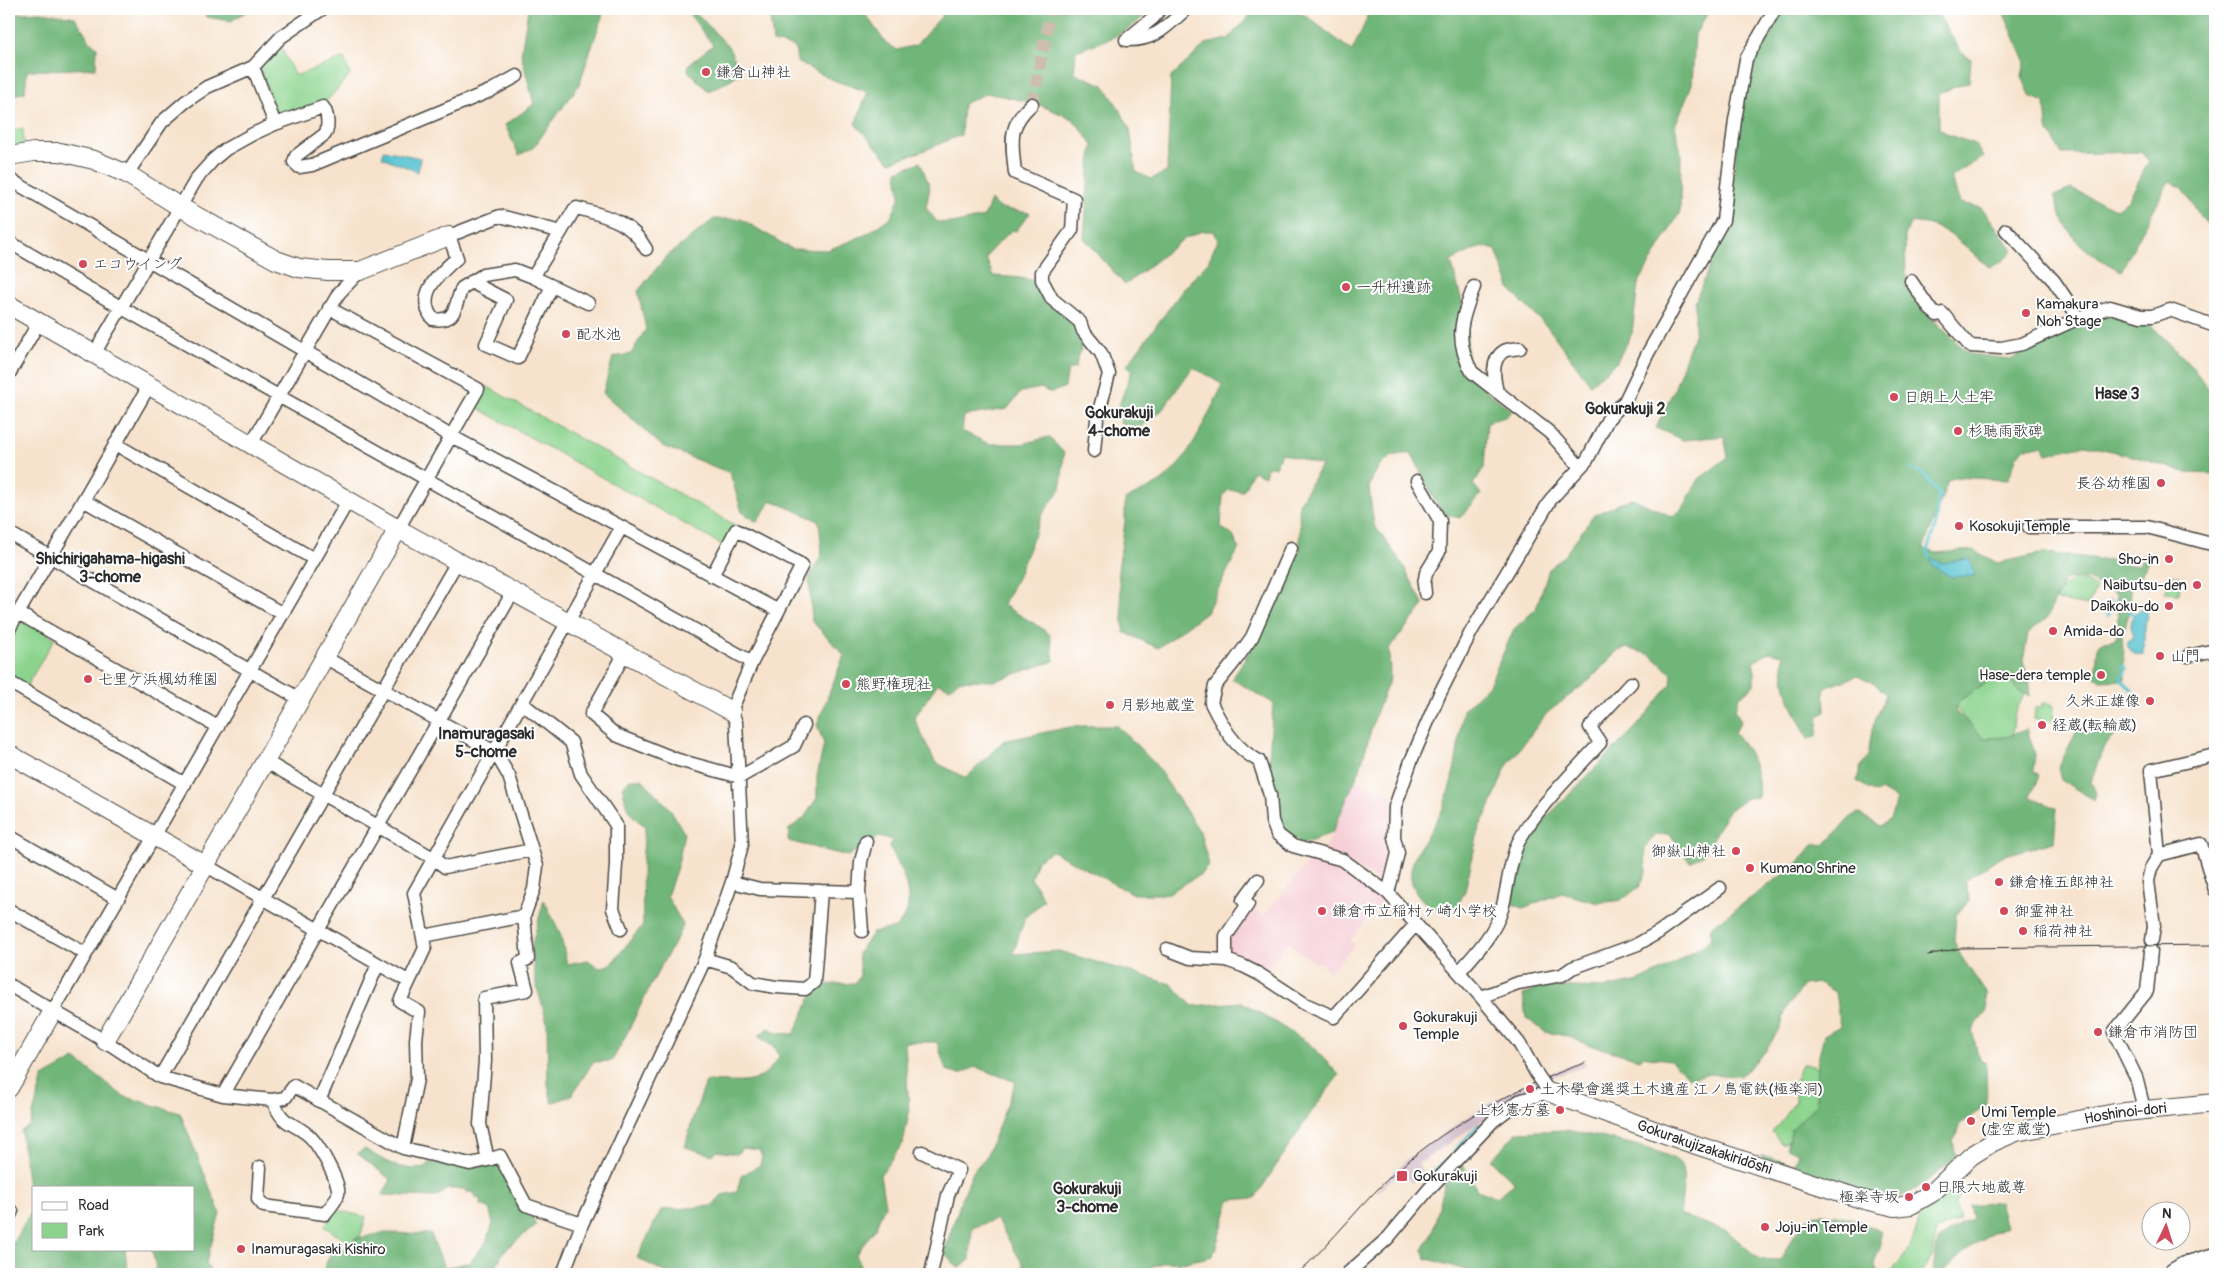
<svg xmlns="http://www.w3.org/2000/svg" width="2224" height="1283" viewBox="0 0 2224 1283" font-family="Pangolin,'Klee One',sans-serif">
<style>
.built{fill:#f6cfd7}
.industrial{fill:#d1bdc9}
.green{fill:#8cd48e;stroke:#5c805c}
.forest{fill:#71b679;stroke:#4e7052}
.water{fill:#56c2d0;stroke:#40767e}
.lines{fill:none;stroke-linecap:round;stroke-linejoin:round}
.stream{stroke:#56c2d0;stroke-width:3}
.street-tunnel{stroke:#cebead;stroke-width:12;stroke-dasharray:12 6;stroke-linecap:butt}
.street-casing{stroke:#4a4743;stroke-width:15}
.secondary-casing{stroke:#4a4743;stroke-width:20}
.highway-casing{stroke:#4a4743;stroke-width:25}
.street{stroke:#fff;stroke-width:12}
.secondary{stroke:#fff;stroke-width:18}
.highway{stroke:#fff;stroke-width:22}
.tram{stroke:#2b2b2b;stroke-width:1}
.street-bridge-casing{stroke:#4a4743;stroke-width:15;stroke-linecap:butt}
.street-bridge{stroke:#fff;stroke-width:12}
.poi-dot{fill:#d1495b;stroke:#fff;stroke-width:2}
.labels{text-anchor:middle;stroke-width:4;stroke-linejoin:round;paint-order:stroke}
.poi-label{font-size:15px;fill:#2b2b2b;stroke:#fff;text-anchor:start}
.street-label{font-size:15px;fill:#2b2b2b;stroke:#fff}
.neighbourhood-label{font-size:16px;font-weight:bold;fill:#2b2b2b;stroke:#fff}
</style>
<rect width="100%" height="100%" fill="#fff"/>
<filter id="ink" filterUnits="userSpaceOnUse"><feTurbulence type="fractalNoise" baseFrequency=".02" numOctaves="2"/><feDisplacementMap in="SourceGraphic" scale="10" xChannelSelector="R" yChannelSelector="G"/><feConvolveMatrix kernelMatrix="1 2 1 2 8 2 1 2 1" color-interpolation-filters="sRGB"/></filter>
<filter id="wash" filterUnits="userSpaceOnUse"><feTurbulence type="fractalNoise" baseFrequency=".0096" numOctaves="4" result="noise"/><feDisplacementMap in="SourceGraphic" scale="20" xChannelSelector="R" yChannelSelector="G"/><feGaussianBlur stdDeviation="1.12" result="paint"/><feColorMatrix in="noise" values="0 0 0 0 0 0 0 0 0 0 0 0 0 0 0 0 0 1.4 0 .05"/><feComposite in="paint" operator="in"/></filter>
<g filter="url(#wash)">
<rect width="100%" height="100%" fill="#f7e3cd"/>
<path class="built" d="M1356 781 1395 796V853L1387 886 1324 850Z
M1313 857 1340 865 1386 898 1350 940 1355 945 1330 972 1317 961 1315 963 1288 942 1263 973 1228 956 1229 932 1251 906 1263 916Z"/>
<path class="industrial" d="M1584 1060 1586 1066 1549 1078 1512 1097 1486 1118 1418 1164 1423 1173 1412 1183 1400 1171 1378 1192 1376 1190 1405 1161 1474 1113 1531 1081Z"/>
<path class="green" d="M280 45 295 76 344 58 350 75 325 103 277 117 260 68Z
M23 128 24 148 9 149V131Z
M486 386 735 525 724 546 476 407Z
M2169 576H2180L2179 593 2164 592 2170 582Z
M2078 578 2096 588 2088 606 2055 600 2064 586Z
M24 620 55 638 26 687 9 677V639L19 621Z
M2006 666 2025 693 2014 715 2012 740 1984 743 1956 708 1958 700Z
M2042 703 2052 704 2054 706 2053 721 2034 719 2035 708H2042Z
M1802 1064 1813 1065 1822 1069 1818 1118 1804 1133 1782 1144 1772 1132 1783 1120 1795 1101V1082Z
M1954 1181 1963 1191 1955 1204 1960 1219 1936 1231 1933 1256 1920 1274H1889L1910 1248 1922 1213Z
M337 1210 366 1217 360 1237 354 1238 350 1244 324 1226Z"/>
<path class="forest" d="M204 9H251L231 21 206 17Z
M528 9H608L603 14 579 85 533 148 519 155 505 125 534 104 521 54Z
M679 9H698L697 14 728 46 741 72 727 82 708 91 688 71 689 64 713 45 687 11Z
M769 9H854L864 12 885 42 897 50 916 45 948 9H1150C1131 33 1105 41 1076 51L1074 73 1104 85 1120 110 1130 129 1136 172 1151 179 1167 172 1171 77 1206 44 1228 39 1256 9H1287L1305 15 1352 51 1367 19 1366 9H1710L1695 34 1692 84 1675 126 1681 153 1680 212 1638 284 1632 333 1616 363 1590 384 1549 329 1511 291 1496 250 1482 246 1451 261 1467 320V375L1512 411 1505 417 1487 422 1484 468 1473 484 1481 494 1460 518 1441 513 1412 454C1387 452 1376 466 1369 488L1374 525 1402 563 1424 605 1389 649 1390 678 1375 716 1360 769 1332 833 1300 844 1279 824 1268 771 1273 703 1232 679 1254 644 1300 550 1299 504 1321 465 1281 453 1275 467H1267L1265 476 1253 471 1243 491 1229 490 1223 495 1221 527 1233 536 1239 548 1207 611 1158 648 1124 632 1118 570 1125 522V500C1136 493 1149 489 1160 482 1189 462 1207 415 1223 385L1193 367 1162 410 1141 427 1121 424 1118 408 1132 370 1127 365 1182 291 1208 262 1218 240 1214 231H1202L1182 240 1125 285 1084 238 1089 172 1093 144 1073 119 1035 103 987 93 963 104 961 135 920 152 890 162 855 124 868 92 833 80 797 62 795 47 773 42Z
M1772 9H1935L1962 53 1971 59 1969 82 1939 93V128L1949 135 1975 144 1983 157 1951 177 1960 203 1982 208 2013 250 2002 262 1989 267C1966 248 1943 220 1910 223L1905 236 1906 274 1909 287 1927 314 1969 354 2012 359 2073 324 2108 312 2136 317 2154 328 2189 363 2215 397V474L2187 473 2129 455 2085 445 2047 454 2043 446 2026 447 2017 456 2008 480 1956 477 1948 481 1923 549 1936 553 1974 550 1997 563 2044 553 2120 561 2130 565H2139L2143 557 2149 562 2131 590 2130 611 2122 636 2125 680 2100 681 2095 677 2098 645 2105 641 2117 639 2118 622 2116 593 2085 579H2065L2046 619 2028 633 2023 662 2030 682 2029 696 2019 691 2001 673 1959 701 1955 711 1984 738 2007 737 2027 729 2035 754 2033 771 2039 775 2030 797 2057 808 2054 842 2001 856 1964 881 1970 899 1956 915 1954 941 1961 956 1986 993 1987 1011 1972 1030 1979 1059 1986 1062 1987 1105 1959 1125 1958 1133 1953 1141 1956 1158C1943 1167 1916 1193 1902 1196 1864 1204 1801 1173 1765 1160L1762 1155 1794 1165 1798 1153 1786 1148 1792 1129 1816 1104 1817 1064 1824 1035 1840 1026 1835 992 1819 983 1803 985 1785 1011 1782 1024 1765 1052 1741 1076 1706 1074 1690 1078 1670 1060 1642 1056 1639 1059 1586 1044 1567 1036 1545 1032 1526 1018 1523 995 1541 986 1605 988 1639 981 1666 968 1710 941 1711 927 1796 865 1814 844 1824 846 1852 816 1858 813 1880 826 1890 820 1896 799 1881 790 1875 793 1857 781 1860 768 1868 756 1872 729 1886 694 1875 684 1857 676 1824 688 1825 712 1819 716 1817 736 1808 739C1793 707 1782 692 1783 655L1769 652 1754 662V685L1739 698 1735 710 1741 721 1734 732C1750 751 1761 772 1758 797L1747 798 1728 811 1703 855 1690 862 1670 834 1656 835 1645 847 1646 872 1640 886 1622 900 1598 903 1562 893 1523 908 1510 903 1519 860 1532 832 1638 725 1671 684 1672 674 1651 655 1628 648 1617 651 1591 679 1547 713 1506 767 1490 807 1479 828 1465 891 1456 909C1438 911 1431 911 1419 896 1396 867 1427 841 1440 814 1444 808 1445 800 1448 793 1457 765 1459 738 1463 710L1489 685 1514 629 1536 609 1549 569 1564 556 1594 515 1632 498 1673 517 1683 508 1699 479 1728 457 1724 436 1683 440 1656 428 1674 390 1695 332V302L1721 238 1731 200 1738 133 1750 59Z
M2002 9H2202L2215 16V233L2200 216 2183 188 2169 181 2121 271C2084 252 2066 237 2054 196L2071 189 2116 209 2128 201 2149 161 2141 152 2062 154 2047 128 2045 102 2031 97 2022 77 2025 61Z
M41 12 75 17 90 41 97 47 96 68 27 71 25 92 9 96V14Z
M920 162 930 187 926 208 937 222 956 223 984 217 991 200 999 208 1030 213 1016 231 1012 230 992 249 986 258 993 276C1007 277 1032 277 1043 285 1060 298 1076 323 1088 341L1082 345 1075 368 1068 370 1065 387 1051 393 1041 388 1021 392 1007 409 964 416 962 431 989 444H1022L1049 437 1064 453 1061 488 1042 515 1017 578 1003 605 1040 627 1050 635 1054 661 994 681 959 680 950 688 938 683 914 718 935 762 966 778 1003 741 1075 726H1118L1155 764 1200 832 1209 865 1201 874 1167 894H1133L1052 851 1037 860 1031 878 1044 900 1025 918 1013 954 1059 951 1171 984 1193 1006 1242 1002 1310 1044 1339 1075 1312 1111 1255 1198 1230 1200 1213 1256 1182 1263 1165 1262 1151 1267V1274H1014L1024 1266 996 1219 972 1228 970 1260 958 1268 944 1252 962 1198 974 1170 986 1157 1016 1082 976 1067 960 1074 946 1070 937 1042H905L909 1113 903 1143 880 1175 885 1205 875 1229 856 1254 863 1274H669L637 1258 661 1210 712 1206 722 1195 737 1192 741 1176 760 1165 762 1157 759 1150 742 1148 737 1154 717 1151 712 1155 685 1147 692 1121 706 1082C743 1080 756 1091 779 1057L776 1049 758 1036 769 1028 777 1033 794 1034 814 991 820 985 855 983 860 975 858 953 873 932 896 928C899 923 905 917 907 911 912 889 899 866 890 847L892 840 880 836 848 856 788 841 789 829 804 818 817 798V776L824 744 817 725 844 655 812 621 809 578 822 554 819 521 771 500 757 522 742 512 730 473 662 446 603 393 613 357 631 354 646 329 638 291 666 257 714 219H741L792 249 828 250 867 234 892 216 900 196 897 171Z
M2116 724 2118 734C2102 739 2097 768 2091 782L2096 793 2094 800 2061 780 2058 768 2080 725Z
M630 779H642L671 810 684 833 678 864 667 896 683 925C675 944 664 959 655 977 640 1005 628 1034 612 1061L593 1062 572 1095 552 1103 548 1085 547 1022 536 984 531 948 544 900 560 933 567 964 588 960 599 968 611 964 643 925 642 864 645 826C627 813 626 808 623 787Z
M75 1059 123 1096 180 1113 220 1213 206 1263 212 1274H157L152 1249H194V1187H34V1249H125L128 1274H9V1249L31 1212 21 1131 30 1125 43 1077Z
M1566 1130C1587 1135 1673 1149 1681 1165 1686 1175 1681 1203 1680 1215L1727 1231 1759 1259 1781 1260 1792 1238 1811 1215C1837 1211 1859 1220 1881 1232V1244L1874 1264 1879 1274H1479L1425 1258 1423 1250 1433 1231 1445 1183 1463 1164 1477 1190 1497 1197 1515 1183 1491 1160 1517 1132Z
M365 1149C388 1163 399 1171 426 1168L429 1162 470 1167 496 1162 524 1202 536 1225 504 1251 492 1274H321L331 1253 351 1245 355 1239 383 1233 431 1234 444 1268 470 1262 486 1242 493 1224 489 1208 480 1205V1198H475L474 1192H467L465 1189H447L437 1197 382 1195 391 1180 357 1153Z
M1999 1202 2006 1226C1977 1241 1964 1250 1942 1274H1932L1938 1240 1961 1223 1972 1219 1969 1205Z"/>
<path class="water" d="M384 150 420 158 418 172 382 157Z
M1929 558 1943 563 1967 559 1970 560 1975 576 1951 577 1933 566Z
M2141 609 2146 611 2148 617 2144 625V655L2134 654 2128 647V641L2134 637C2129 625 2130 617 2141 609Z"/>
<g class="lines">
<path class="stream" d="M1910 468 1924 475 1939 494 1935 527 1927 551 1929 558
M2131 607V613L2135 614
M2108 615V601H2112
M2123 666 2126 668 2125 673 2121 676 2122 681 2132 690
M1454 1151 1479 1125
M1427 1177 1444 1162"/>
</g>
</g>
<g filter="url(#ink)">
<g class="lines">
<path class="street-tunnel" d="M1032 104 1051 9"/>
<defs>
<path id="street" d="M1126 40C1155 41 1166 27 1186 9
M1126 40 1154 17 1160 9
M253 67 275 124
M1032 104C1007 126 1012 142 1015 173L1074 199 1072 230 1042 272V280L1052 299 1080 322 1083 331 1101 353 1109 374 1097 419 1094 451
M127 174 162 122 185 102 207 87 253 67 281 37 322 9
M9 179 451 436 777 610
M2006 230 2054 281 2079 318
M561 232 533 277 588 303
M9 242 122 308 752 662
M533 277 515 270 483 275 462 288C454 305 458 323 433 319 414 295 440 273 457 258L449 236 500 216 561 232 574 210 577 208C606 216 631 221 646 249
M1911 281 1930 309 1937 315 1942 313 1970 346 2001 348 2022 344 2079 318 2110 307 2141 316H2152L2170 310 2215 326
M471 282 506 300 486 344 518 358 552 286
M1474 287C1461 320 1454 339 1472 372L1550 433 1580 467
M329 308 478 389 398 529
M94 354 197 178 214 159 226 149 253 134 275 124 323 107C328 113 329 128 325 134L296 156 294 162 299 167 312 165 490 91 517 76
M9 374 39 322
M1497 392C1494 379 1490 360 1504 351 1508 349 1515 349 1520 348
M115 444 314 559
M251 444 339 293 360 271
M1417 481 1440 521 1439 552 1426 573 1424 584 1425 593
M83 500 283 614
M2029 527H2147L2215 545
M9 533 300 699
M1291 548 1252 637 1235 661 1215 686 1211 703C1223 727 1234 748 1259 761L1270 795 1272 821 1277 834 1293 846 1343 860 1388 893 1481 997 1519 1043 1536 1073
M18 613 218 727
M9 629 149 386
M625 653 591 714 616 735 678 760 740 777 794 746 804 725
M2188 656 2215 650
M324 657 495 752 509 776 537 866 534 889 524 916 528 959 520 963 527 990 484 998 485 1061 480 1124 488 1160 500 1156 526 1205 582 1224
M9 682 185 784
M523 704 571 742 581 774 616 825V864L613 909 621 929
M265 761 433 858 445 867 532 850
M9 836 118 899
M2159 855 2201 844 2215 890
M205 865 408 981
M821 891 859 892
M1388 893 1398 853 1394 837 1395 807 1411 761 1440 693 1471 632 1551 499 1587 460 1608 419 1625 401 1648 353 1723 220 1735 120 1746 59 1775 9
M9 910 86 954
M862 931 859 892 861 862 866 841
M424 936 524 916
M2152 940 2154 926 2148 881 2151 868 2159 855 2151 770 2215 755
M1167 949 1190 958 1226 960 1243 966 1259 974 1305 1004 1334 1017 1416 924
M705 959 732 967 753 983 776 987 805 989 814 982 821 891 760 889 732 882
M1226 960V936L1248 904 1243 900 1258 880
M1459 972C1475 954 1495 933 1502 909 1508 888 1509 863 1518 843 1533 811 1576 770 1600 743L1590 727 1631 683
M9 985 105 1041 160 1077 223 1095 272 1100 285 1098 294 1086 403 1148 470 1164 488 1160
M1481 997 1518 983 1562 975 1572 968 1638 944 1659 932 1720 888
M53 1011 348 501
M160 1077 457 562
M223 1095 513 592
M319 1101 378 964
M2144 1109 2136 1077 2114 1032 2147 991 2151 951
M403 1148 417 1079 416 1040 419 1012 400 1001 425 948 414 893 621 528
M922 1152 959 1170 948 1195 931 1274
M260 1167 258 1199 264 1206 325 1214C329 1208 336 1202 338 1194 341 1183 317 1141 307 1134 286 1118 286 1128 272 1100
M9 1210 12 1211 9 1217
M563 1274 582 1224 705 959 732 882 742 845 736 722 731 711 752 662 802 565 736 530 712 576
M1347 1274 1388 1238 1429 1189 1493 1121 1519 1101 1548 1092 1545 1086"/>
<g id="secondary">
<path d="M9 156 34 152H60L94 160 127 174 180 207 276 260 299 268 328 271H360L449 236"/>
<path d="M9 305 398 529 731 711"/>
<path d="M9 754 205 865"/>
<path d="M105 1041 398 529"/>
<path d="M9 1088 53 1011"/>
<path id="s1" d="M1548 1092 1687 1142 1864 1200 1895 1207 1911 1205 1932 1193 1971 1156 1993 1142 2016 1132 2115 1113 2215 1103"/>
</g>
<path id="highway" d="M2175 1274 2185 1268 2215 1259"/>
</defs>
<use href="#street" class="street-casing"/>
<use href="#secondary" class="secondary-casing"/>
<use href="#highway" class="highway-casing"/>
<use href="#street" class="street"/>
<use href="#secondary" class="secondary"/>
<use href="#highway" class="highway"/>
<path class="tram" d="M1928 955 1961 948 2215 945
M1297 1274C1334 1241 1363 1200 1400 1168 1450 1124 1522 1084 1585 1063"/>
<defs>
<path id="street-bridge" d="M1536 1073 1545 1086"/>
</defs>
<use href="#street-bridge" class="street-bridge-casing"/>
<use href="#street-bridge" class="street-bridge"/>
</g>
</g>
<g class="poi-dot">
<circle cx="706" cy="72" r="5"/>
<circle cx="83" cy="264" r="5"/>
<circle cx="1346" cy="287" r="5"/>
<circle cx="2026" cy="313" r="5"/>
<circle cx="566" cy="334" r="5"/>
<circle cx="1894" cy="397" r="5"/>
<circle cx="1958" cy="431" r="5"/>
<circle cx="2161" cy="483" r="5"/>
<circle cx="1959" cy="526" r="5"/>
<circle cx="2169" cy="559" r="5"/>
<circle cx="2197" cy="585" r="5"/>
<circle cx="2169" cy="606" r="5"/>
<circle cx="2053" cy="631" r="5"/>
<circle cx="2160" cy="656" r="5"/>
<circle cx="2101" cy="675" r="5"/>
<circle cx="88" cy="679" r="5"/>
<circle cx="846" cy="684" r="5"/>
<circle cx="2150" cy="701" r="5"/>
<circle cx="1110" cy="705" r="5"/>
<circle cx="2042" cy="725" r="5"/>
<circle cx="1736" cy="851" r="5"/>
<circle cx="1750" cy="868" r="5"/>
<circle cx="1999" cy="882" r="5"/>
<circle cx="1322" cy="911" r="5"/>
<circle cx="2004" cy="911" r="5"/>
<circle cx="2023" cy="931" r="5"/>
<circle cx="1403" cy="1026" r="5"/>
<circle cx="2098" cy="1032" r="5"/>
<circle cx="1530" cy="1089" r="5"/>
<circle cx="1560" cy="1110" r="5"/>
<circle cx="1971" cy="1121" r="5"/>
<rect x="1396" y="1170" width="12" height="12" rx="2.5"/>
<circle cx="1926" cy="1187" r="5"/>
<circle cx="1909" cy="1197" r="5"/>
<circle cx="1765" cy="1227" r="5"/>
<circle cx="241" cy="1249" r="5"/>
</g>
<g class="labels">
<g class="poi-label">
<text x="716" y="77">鎌倉山神社</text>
<text x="93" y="269">エコウイング</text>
<text x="1356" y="292">一升枡遺跡</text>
<text x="2036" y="309">Kamakura<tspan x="2036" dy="17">Noh Stage</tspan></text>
<text x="576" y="339">配水池</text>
<text x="1904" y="402">日朗上人土牢</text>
<text x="1968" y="436">杉聴雨歌碑</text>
<text x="2151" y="488" text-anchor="end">長谷幼稚園</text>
<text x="1969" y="531">Kosokuji Temple</text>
<text x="2159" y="564" text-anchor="end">Sho-in</text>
<text x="2187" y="590" text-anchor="end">Naibutsu-den</text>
<text x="2159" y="611" text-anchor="end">Daikoku-do</text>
<text x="2063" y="636">Amida-do</text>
<text x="2170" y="661">山門</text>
<text x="2091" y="680" text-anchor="end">Hase-dera temple</text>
<text x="98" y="684">七里ケ浜楓幼稚園</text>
<text x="856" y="689">熊野権現社</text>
<text x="2140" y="706" text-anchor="end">久米正雄像</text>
<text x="1120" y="710">月影地蔵堂</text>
<text x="2052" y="730">経蔵(転輪蔵)</text>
<text x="1726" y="856" text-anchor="end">御嶽山神社</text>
<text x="1760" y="873">Kumano Shrine</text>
<text x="2009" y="887">鎌倉権五郎神社</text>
<text x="1332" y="916">鎌倉市立稲村ヶ崎小学校</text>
<text x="2014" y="916">御霊神社</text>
<text x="2033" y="936">稲荷神社</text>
<text x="1413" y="1022">Gokurakuji<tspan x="1413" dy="17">Temple</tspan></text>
<text x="2108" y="1037">鎌倉市消防団</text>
<text x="1540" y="1094">土木學會選奨土木遺産 江ノ島電鉄(極楽洞)</text>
<text x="1550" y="1115" text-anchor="end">上杉憲方墓</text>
<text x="1981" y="1117">Umi Temple<tspan x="1981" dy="17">(虚空蔵堂)</tspan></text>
<text x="1413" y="1181">Gokurakuji</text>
<text x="1936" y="1192">日限六地蔵尊</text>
<text x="1899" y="1202" text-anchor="end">極楽寺坂</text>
<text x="1775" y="1232">Joju-in Temple</text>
<text x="251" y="1254">Inamuragasaki Kishiro</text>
</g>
<g class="street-label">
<text dy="5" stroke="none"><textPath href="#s1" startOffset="622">Hoshinoi-dori</textPath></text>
<text dy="5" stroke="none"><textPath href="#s1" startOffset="166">Gokurakujizakakiridōshi</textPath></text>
</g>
<g class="neighbourhood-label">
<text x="2117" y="399">Hase 3</text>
<text x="1625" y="414">Gokurakuji 2</text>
<text x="1119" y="418">Gokurakuji<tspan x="1119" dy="18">4-chome</tspan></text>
<text x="110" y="564">Shichirigahama-higashi<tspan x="110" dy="18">3-chome</tspan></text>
<text x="486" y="739">Inamuragasaki<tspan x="486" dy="18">5-chome</tspan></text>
<text x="1087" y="1194">Gokurakuji<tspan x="1087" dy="18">3-chome</tspan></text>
</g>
</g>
<rect width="2224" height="1283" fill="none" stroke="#fff" stroke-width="30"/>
<rect x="32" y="1186" width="162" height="65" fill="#ffffff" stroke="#aaaaaa"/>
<rect x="42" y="1202" width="25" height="8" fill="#ffffff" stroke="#aaaaaa"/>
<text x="78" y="1210" font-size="15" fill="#2b2b2b">Road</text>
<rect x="42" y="1223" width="25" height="15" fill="#8cd48e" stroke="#aaaaaa"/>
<text x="78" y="1236" font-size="15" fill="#2b2b2b">Park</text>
<g transform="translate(2166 1226) rotate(4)"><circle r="24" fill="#ffffff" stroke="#aaaaaa"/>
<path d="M0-4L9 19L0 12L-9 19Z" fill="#d1495b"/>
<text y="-8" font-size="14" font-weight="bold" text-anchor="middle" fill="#2b2b2b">N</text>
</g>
</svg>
